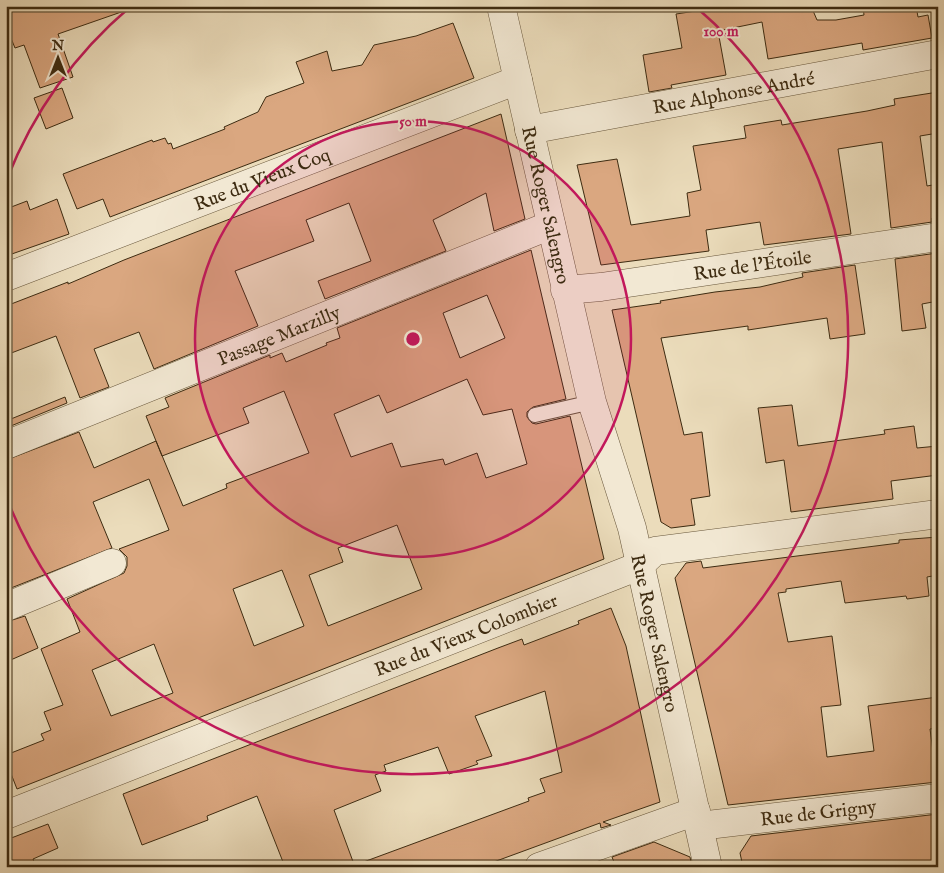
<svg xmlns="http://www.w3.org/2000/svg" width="944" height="873" viewBox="0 0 944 873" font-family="'IM FELL English',serif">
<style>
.building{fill:#daa780;stroke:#3d2b11;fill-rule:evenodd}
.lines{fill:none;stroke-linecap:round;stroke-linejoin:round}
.lane-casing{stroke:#68573c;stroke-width:16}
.street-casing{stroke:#68573c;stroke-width:29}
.lane{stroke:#f2e8d3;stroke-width:14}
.street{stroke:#f2e8d3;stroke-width:28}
.ring{fill:none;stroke:#c2185b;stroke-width:2.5}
.labels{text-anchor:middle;stroke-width:4;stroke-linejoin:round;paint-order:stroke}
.street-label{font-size:19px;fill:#3d2b11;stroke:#f2e8d3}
.centre{fill:#c2185b;stroke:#f2e8d3;stroke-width:2.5}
.ring-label{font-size:15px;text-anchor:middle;font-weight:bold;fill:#c2185b;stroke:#f2e8d3;stroke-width:4;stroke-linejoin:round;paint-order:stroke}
</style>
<rect width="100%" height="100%" fill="#ebdcbb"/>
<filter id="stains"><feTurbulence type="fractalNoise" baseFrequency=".004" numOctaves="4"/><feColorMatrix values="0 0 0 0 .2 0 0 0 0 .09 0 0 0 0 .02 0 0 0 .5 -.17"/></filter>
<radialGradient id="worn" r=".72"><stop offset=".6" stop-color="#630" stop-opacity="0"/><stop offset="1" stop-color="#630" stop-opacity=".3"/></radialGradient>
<path class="building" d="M18 6H126L127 10 58 34 73 77 40 88 24 45 15 48 6 26V10Z
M729 6H811L817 20H836L864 15 863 6H886L887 11 916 6 918 17 928 15 932 38 863 50 862 43 768 59 762 22 718 31 726 75 671 85 672 88 649 92 643 55 682 48 676 14Z
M453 23 474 78 110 217 103 199 77 209 63 174 152 140 153 142 165 138 168 144 171 143 173 149 225 129 224 127 258 112 266 97 304 83 296 62 327 51 332 71 362 65 374 45 416 36Z
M62 88 73 118 46 129 34 98Z
M938 92V133L920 136 927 186 938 184V217L932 218V222L891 228 882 142 838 149 851 234 764 245 760 222 706 230 709 251 601 265 577 165 617 159 631 225 690 216 687 193 701 190 693 146 746 138 744 126 781 120 782 125 867 111 895 105 894 99Z
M501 114 525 219 494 231 486 193 433 220 446 251 325 299 318 281 371 261 349 203 306 220 314 241 235 271 258 326 154 369 139 332 94 349 109 387 80 398 56 336 6 355V306L68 282V284L124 260Z
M57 199 69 234 6 256V209L27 201 30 210Z
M531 250 566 399 533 407 527 412V417L532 423 536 424 570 416 604 559 17 789 6 761V755L44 740 41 734 51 730 44 712 63 705 41 649 80 632 67 599 124 573 127 566V557L119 549 169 530 149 479 93 502 112 548 6 590V460L79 432 94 468 156 441 183 506 227 488 226 484 309 453 284 391 243 408 249 423 162 456 146 416 169 407 165 398 270 355V358L282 353 286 362 327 345 326 343 340 338 337 328ZM487 295 505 338 460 358 443 313ZM467 379 483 415 512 409 527 464 486 478 477 453 445 465 443 459 401 467 392 443 351 457 334 414 379 395 387 413ZM397 525 422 589 328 626 309 575 343 562 338 548ZM282 570 304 626 254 646 233 589ZM154 644 173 693 111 716 92 670Z
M937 253 938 301 922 304 926 328 902 331 895 259Z
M855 265 865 334 830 339 827 318 748 330V326L661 338 684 435 702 432 710 496 691 499 695 525 671 528 661 522 612 310 661 303 660 301 715 292 760 287 803 277 802 273Z
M65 397 67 403 6 428V421Z
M792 405 798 446 885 434 884 430 914 426 917 448 938 446V475L891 481 893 499 791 512 784 460 766 463 758 408Z
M938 537V575L927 577 929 596 907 599 906 596 845 603 841 581 786 589V592L778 593 788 642 832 636 841 705 821 707 827 757 874 751 868 706 938 697V728L930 729 937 782 728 805 675 578 686 563 701 561 703 568 899 543V540Z
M611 608 626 646 660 802 603 822 611 825 601 828 600 823 480 867H359L358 864 529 801 528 798 545 792 540 779 562 772 545 691 475 716 492 756 476 761 478 764 449 774 438 747 384 765 386 771 375 775 381 791 334 810 355 867H285L257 796 207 816 208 820 142 845 123 794 498 648 522 639 524 645 579 624 578 621Z
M25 616 38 648 6 662V622Z
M938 814V861L889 867H743L740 853 751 836Z
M48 824 58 848 33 859 36 867H6V840Z
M654 842 690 857 692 867H616L612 857Z"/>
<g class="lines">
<defs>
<path id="lane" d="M535 415 592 402"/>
<g id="street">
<path id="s1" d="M501 6 592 402 632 528 708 867"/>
<path id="s2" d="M529 130 938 54"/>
<path id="s3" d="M6 277 518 80"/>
<path id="s4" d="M565 290 601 287 938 237"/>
<path id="s5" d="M6 445 551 225"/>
<path d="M6 607 112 563"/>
<path id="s6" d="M6 815 639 566 655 551 938 514"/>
<path id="s7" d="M699 826 938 798"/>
<path d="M539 867 696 811"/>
</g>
</defs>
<use href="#lane" class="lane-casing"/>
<use href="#street" class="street-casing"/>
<use href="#lane" class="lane"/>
<use href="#street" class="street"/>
</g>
<circle cx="413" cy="339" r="218" fill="#c2185b" fill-opacity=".12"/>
<g class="ring">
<circle cx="413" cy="339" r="218"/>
<path d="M7 179A436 436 0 0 1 130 7M696 7A436 436 0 1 1 7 499"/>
</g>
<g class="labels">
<g class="street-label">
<text dy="7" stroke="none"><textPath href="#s2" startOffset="208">Rue Alphonse André</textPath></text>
<text dy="7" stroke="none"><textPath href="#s3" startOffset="274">Rue du Vieux Coq</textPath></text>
<text dy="7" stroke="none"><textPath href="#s1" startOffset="204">Rue Roger Salengro</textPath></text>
<text dy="7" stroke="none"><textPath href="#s4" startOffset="189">Rue de l'Étoile</textPath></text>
<text dy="7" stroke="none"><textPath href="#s5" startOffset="294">Passage Marzilly</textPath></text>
<text dy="7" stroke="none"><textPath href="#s1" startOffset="646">Rue Roger Salengro</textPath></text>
<text dy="7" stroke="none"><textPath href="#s6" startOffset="494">Rue du Vieux Colombier</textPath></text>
<text dy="7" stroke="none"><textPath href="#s7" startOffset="120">Rue de Grigny</textPath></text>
</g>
</g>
<circle cx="413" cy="339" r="8" class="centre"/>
<g class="ring-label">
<text x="721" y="36">100 m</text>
<text x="413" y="126">50 m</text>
</g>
<rect width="944" height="873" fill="none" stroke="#ebdcbb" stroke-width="25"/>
<rect x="8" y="8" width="929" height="858" fill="none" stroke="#3d2b11" stroke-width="2.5"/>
<rect x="12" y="12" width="919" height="848" fill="none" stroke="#3d2b11"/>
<g transform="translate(58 58)" stroke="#f2e8d3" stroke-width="4" paint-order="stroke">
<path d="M0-4L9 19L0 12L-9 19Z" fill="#3d2b11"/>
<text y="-8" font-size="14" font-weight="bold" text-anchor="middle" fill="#3d2b11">N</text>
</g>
<rect width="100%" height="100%" filter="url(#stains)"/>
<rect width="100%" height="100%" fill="url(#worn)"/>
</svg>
